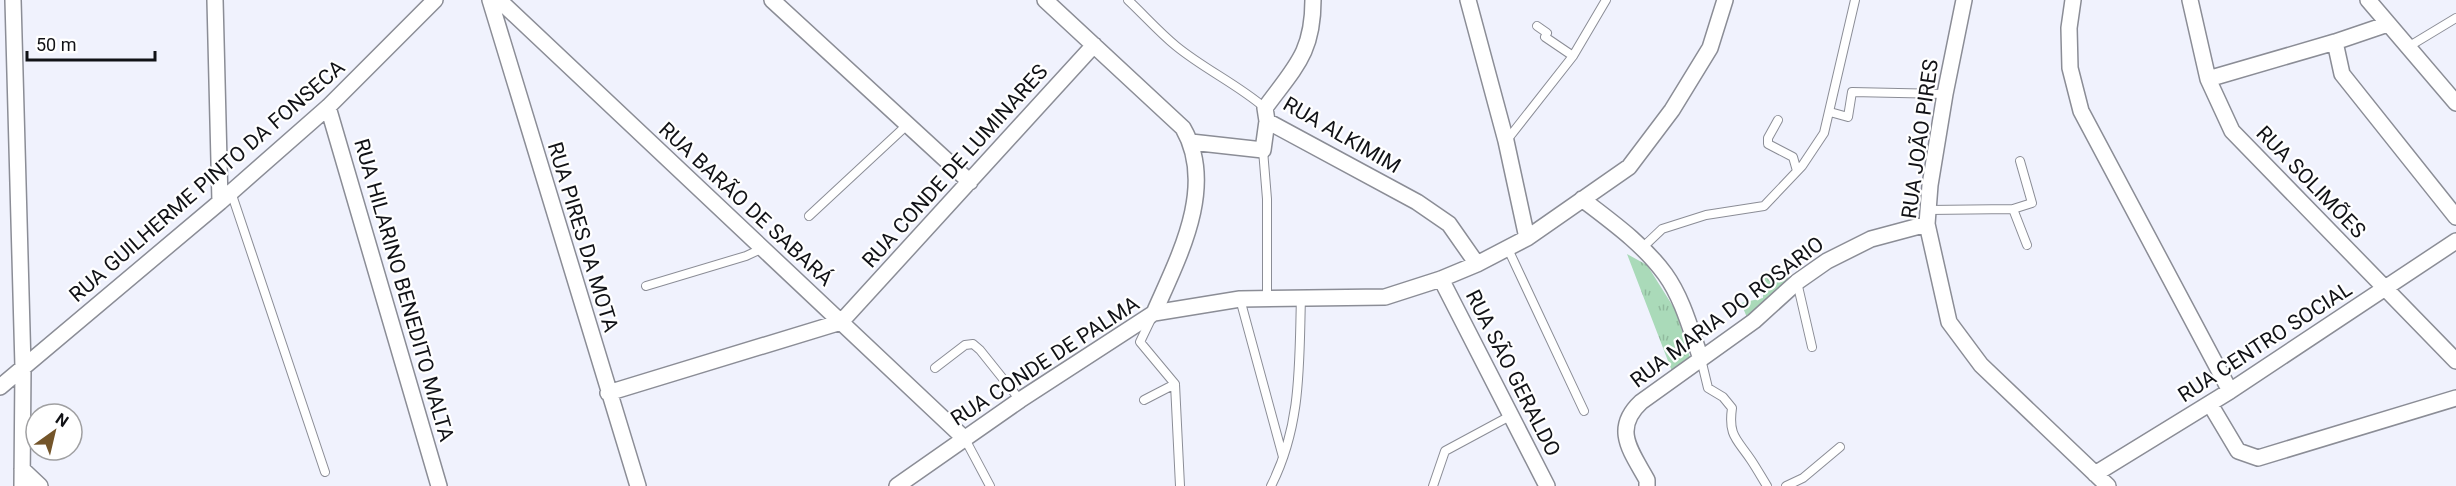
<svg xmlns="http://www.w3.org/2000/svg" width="2456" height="486" viewBox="0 0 2456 486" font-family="Roboto,sans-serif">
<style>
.grass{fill:url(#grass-tufts)}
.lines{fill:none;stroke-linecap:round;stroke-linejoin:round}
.service-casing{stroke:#8b8d96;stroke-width:10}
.minor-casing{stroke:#8b8d96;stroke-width:18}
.service{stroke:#fff;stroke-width:8}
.minor{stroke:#fff;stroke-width:15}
.labels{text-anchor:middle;stroke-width:4.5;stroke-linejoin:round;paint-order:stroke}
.street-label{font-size:21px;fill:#111216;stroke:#fff}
</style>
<defs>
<pattern id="grass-tufts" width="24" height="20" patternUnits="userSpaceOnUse" patternTransform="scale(1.5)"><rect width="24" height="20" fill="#aadab9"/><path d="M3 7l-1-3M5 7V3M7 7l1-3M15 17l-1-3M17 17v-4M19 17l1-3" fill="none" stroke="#91ba9e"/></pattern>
</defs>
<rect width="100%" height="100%" fill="#f0f2fd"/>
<path class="grass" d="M1627 254 1647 265 1676 311 1692 364 1673 374Z
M1764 274 1790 278 1748 320 1741 303 1763 298Z"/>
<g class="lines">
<defs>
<path id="service" d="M1128 0C1144 15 1159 32 1176 46 1204 69 1237 84 1265 108
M1537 26 1547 33 1545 37 1573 56
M2408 47 2456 18
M1830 112 1848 117 1852 92 1945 94
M1778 120 1768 138V144L1793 157 1797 171
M1507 140 1573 56 1606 0
M1263 150 1267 199V299
M231 192 325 472
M2013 209 2027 245
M1928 210 2013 209 2032 203 2020 161
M809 216 907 125
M1642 248 1662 229 1706 215 1764 206 1802 166 1824 133 1855 0
M1508 249 1584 411
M1797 282 1812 347
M646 286 746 256 763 248
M1240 299 1283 457
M1152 317 1140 342 1175 384 1180 486
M1701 359 1708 388 1723 397 1732 408C1728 436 1737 439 1751 460 1757 469 1762 478 1767 486
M935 368 965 345 973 344 980 350 1020 400
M1144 400 1175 384
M965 439 990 486
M1271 486C1302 425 1299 363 1301 297
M1433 486 1445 451 1510 416
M1786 486 1803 478 1840 447"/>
<path id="minor" d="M13 0 23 367 22 486
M215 0 220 202
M490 0 638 486
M499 0 965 439
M772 0 970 182
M1045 0 1183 128C1217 187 1178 258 1154 313
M1468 0 1506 141 1527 238
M1964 0 1945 94 1930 185 1927 224 1949 322 1981 365 2108 486
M2073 0 2069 28 2070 68 2081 111 2230 391
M2190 0 2208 79 2232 131 2456 361
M2368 0 2456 103
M2335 42 2342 74 2456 217
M2208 79 2335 42 2388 24
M328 107 439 486
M1267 121 1417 202 1449 224 1477 264
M1191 142 1263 150 1267 121 1265 108C1295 67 1313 53 1313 0
M1582 199C1612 222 1643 244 1665 274 1683 299 1691 331 1701 359
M1441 279 1547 486
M0 387 220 202 328 107 435 0
M608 393 841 322 1094 45
M2210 404 2238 451 2258 458 2456 398
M22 469 40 486
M2095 474 2230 391 2456 241
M897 486 1020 400 1154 313 1240 299 1385 297 1441 279 1477 264 1527 238 1629 167 1672 110 1710 48 1725 0
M1647 486V480C1631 451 1612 429 1641 402L1754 321 1797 282 1827 261 1871 239 1927 224"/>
</defs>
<use href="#service" class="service-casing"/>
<use href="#minor" class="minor-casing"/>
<use href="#service" class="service"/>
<use href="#minor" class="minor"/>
</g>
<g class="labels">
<g class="street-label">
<text transform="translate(1342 135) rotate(30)" y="7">RUA ALKIMIM</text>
<text transform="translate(1920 139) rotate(-82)" y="7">RUA JOÃO PIRES</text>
<text transform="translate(955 166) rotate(-48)" y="7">RUA CONDE DE LUMINARES</text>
<text transform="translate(207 181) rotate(-41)" y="7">RUA GUILHERME PINTO DA FONSECA</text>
<text transform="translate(2311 182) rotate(46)" y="7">RUA SOLIMÕES</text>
<text transform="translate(746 204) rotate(43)" y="7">RUA BARÃO DE SABARÁ</text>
<text transform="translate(583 237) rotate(73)" y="7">RUA PIRES DA MOTA</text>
<text transform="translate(404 290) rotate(74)" y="7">RUA HILARINO BENEDITO MALTA</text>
<text transform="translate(1727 312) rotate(-37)" y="7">RUA MARIA DO ROSARIO</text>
<text transform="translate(2265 342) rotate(-33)" y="7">RUA CENTRO SOCIAL</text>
<text transform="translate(1045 361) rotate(-33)" y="7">RUA CONDE DE PALMA</text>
<text transform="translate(1513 373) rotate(63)" y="7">RUA SÃO GERALDO</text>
</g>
</g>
<g transform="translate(54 432) rotate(34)"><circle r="28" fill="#ffffff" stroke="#a0a0a2" stroke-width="1.5"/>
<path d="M0-4.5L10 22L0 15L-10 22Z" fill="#74552a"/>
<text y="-9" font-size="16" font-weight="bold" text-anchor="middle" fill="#111216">N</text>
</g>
<path d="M27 51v9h128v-9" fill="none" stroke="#111216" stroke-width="3"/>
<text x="36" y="51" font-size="18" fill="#111216" stroke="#ffffff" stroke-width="4.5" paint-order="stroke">50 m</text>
</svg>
